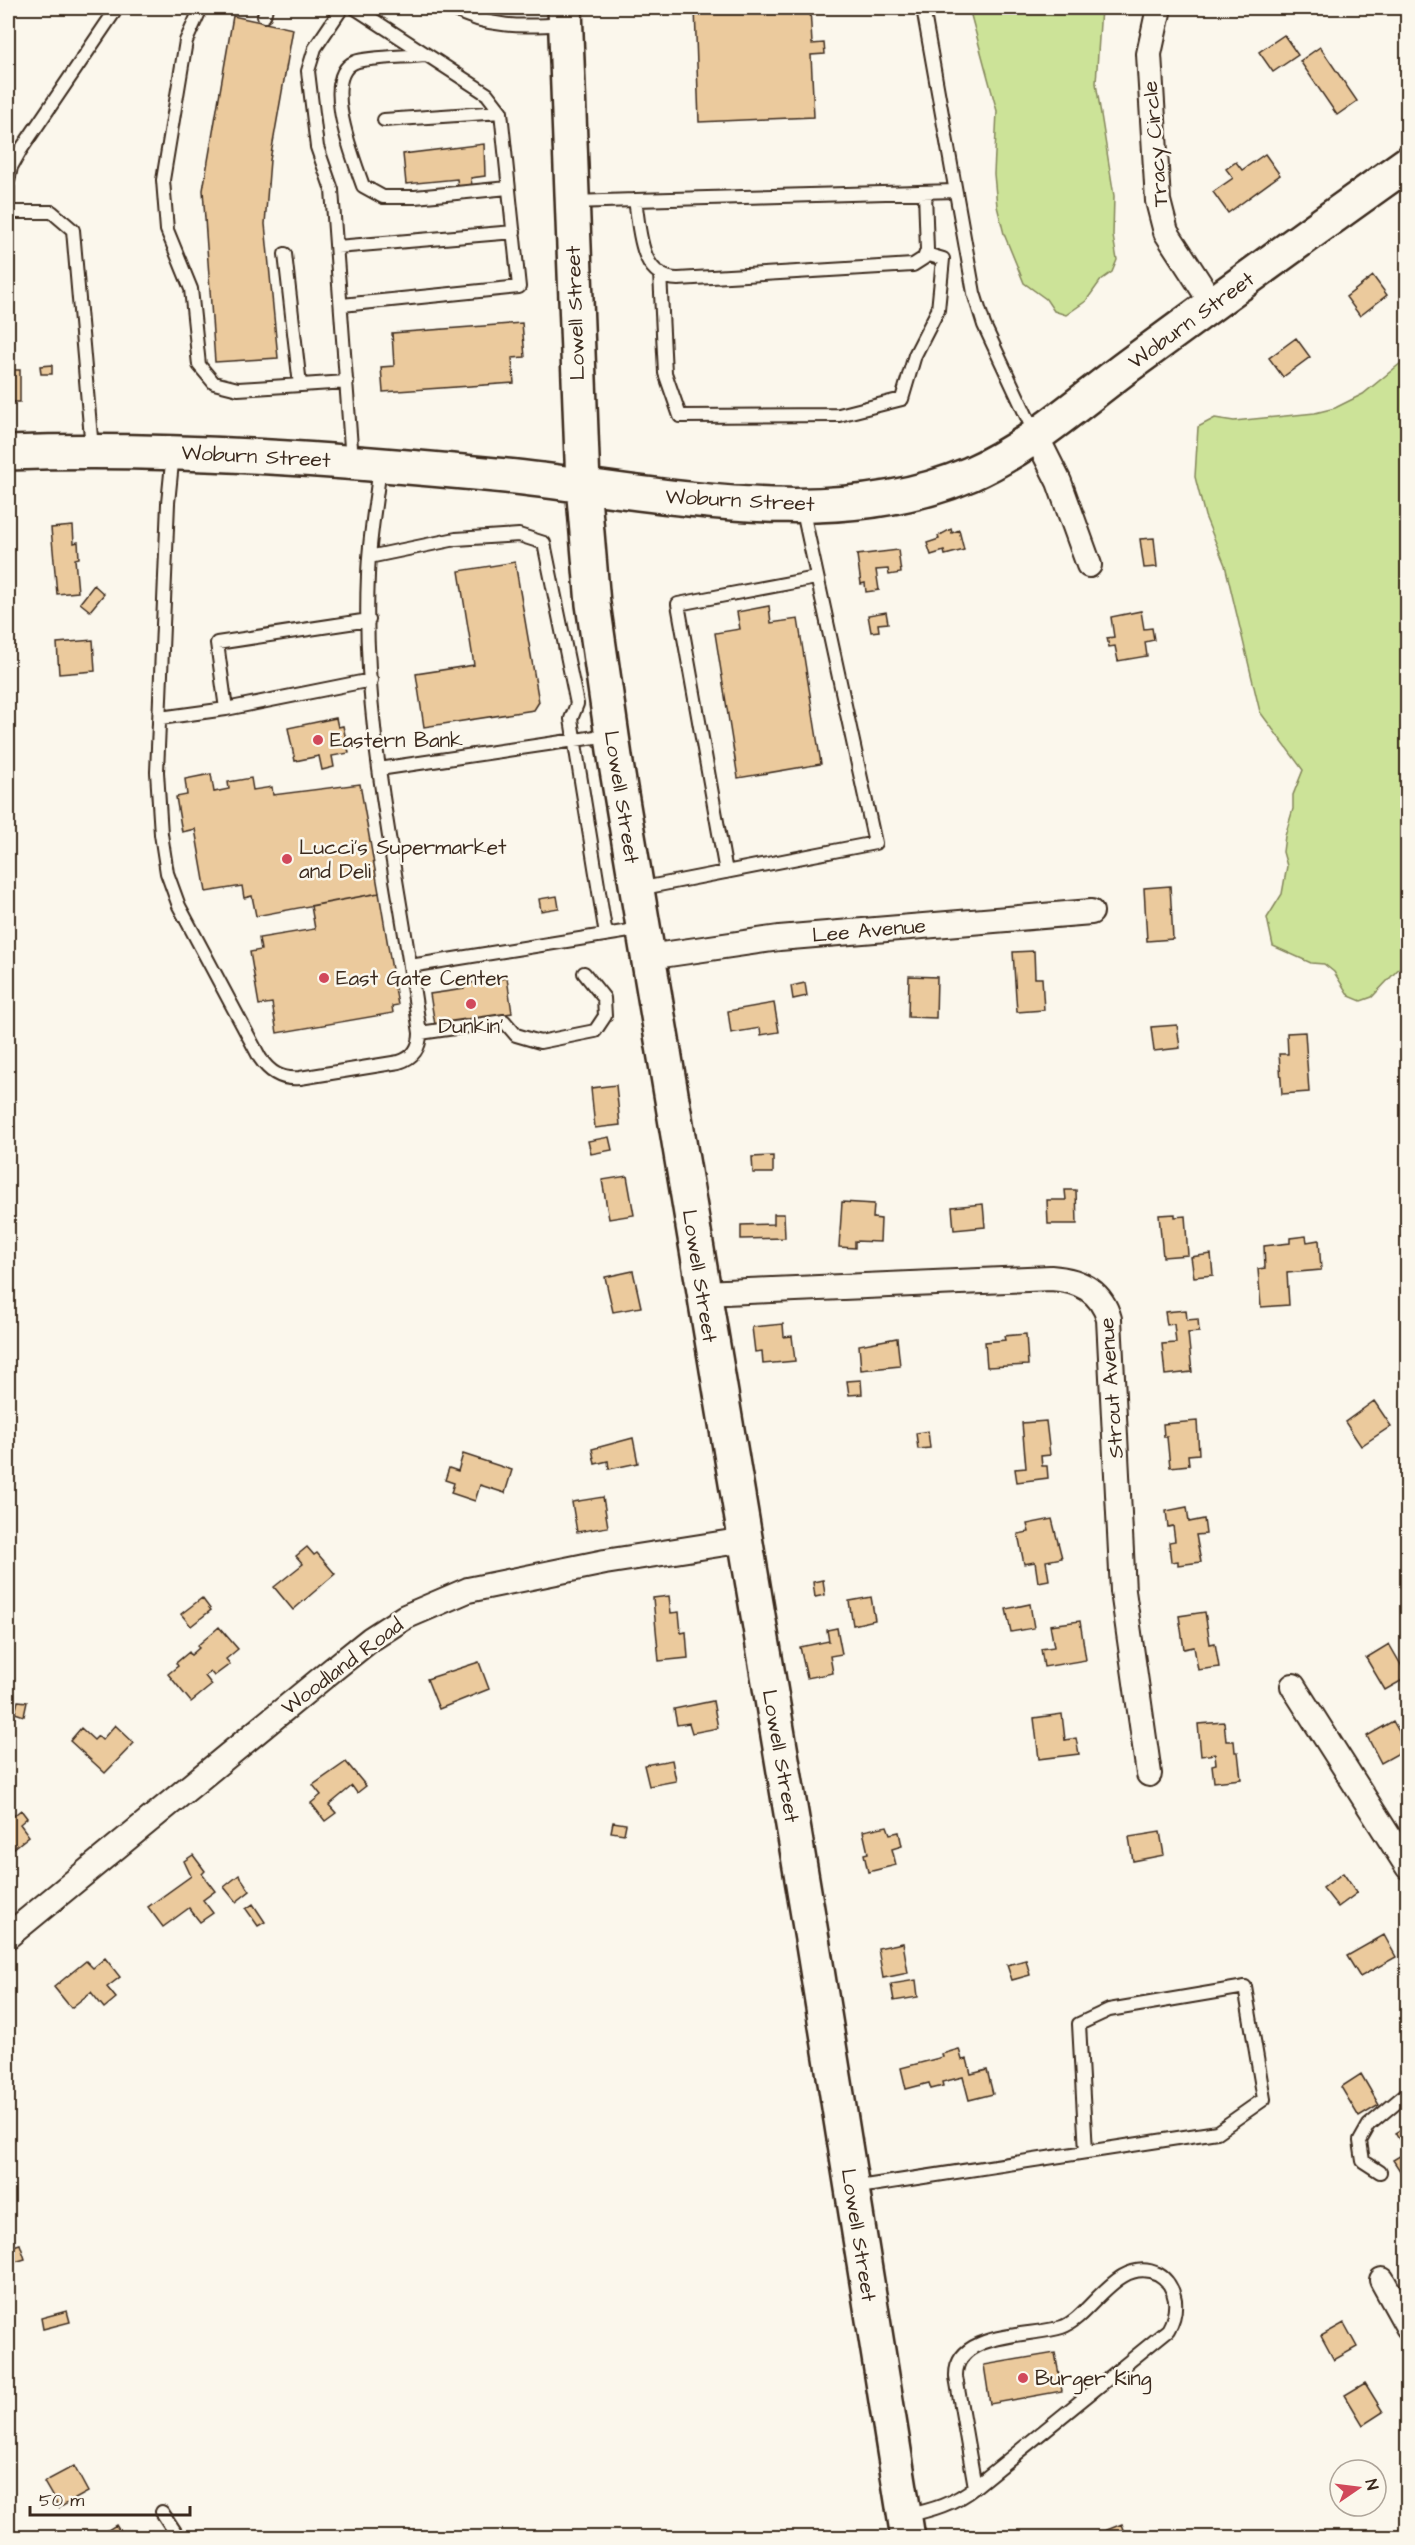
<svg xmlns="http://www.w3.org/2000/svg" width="1415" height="2545" viewBox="0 0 1415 2545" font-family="'Architects Daughter',sans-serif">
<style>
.green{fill:#cce398;stroke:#84865b;stroke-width:1.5}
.building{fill:#ebca9d;stroke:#3b2a1e;stroke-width:1.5}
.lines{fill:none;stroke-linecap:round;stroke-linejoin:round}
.lane-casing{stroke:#3b2a1e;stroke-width:16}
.street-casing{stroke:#3b2a1e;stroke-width:28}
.secondary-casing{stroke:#3b2a1e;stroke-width:38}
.lane{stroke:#fbf7ec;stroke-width:12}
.street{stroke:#fbf7ec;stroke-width:24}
.secondary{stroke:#fbf7ec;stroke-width:33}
.poi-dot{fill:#d1495b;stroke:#fbf7ec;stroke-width:2}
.labels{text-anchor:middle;stroke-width:5;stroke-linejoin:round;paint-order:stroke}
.street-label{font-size:21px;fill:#3b2a1e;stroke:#fbf7ec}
.poi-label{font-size:21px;fill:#3b2a1e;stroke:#fbf7ec;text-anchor:start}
</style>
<rect width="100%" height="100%" fill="#fbf7ec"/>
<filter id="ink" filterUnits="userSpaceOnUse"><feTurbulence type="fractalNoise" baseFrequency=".0167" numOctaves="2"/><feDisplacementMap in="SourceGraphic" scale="12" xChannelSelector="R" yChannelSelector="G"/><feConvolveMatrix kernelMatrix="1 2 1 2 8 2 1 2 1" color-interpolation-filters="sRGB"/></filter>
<g filter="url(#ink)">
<path class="green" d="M969 8H1101L1096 83 1114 196 1113 236 1117 260 1112 272 1101 280 1086 301 1066 315 1054 311 1046 299 1024 283 1004 234 997 206 994 174 997 111Z
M1407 358V960L1372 997 1361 1001 1349 996 1334 972 1324 964 1311 963 1273 946 1267 918 1282 894 1287 866 1283 852 1285 836 1293 809V795L1303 770 1260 712 1225 565 1205 516 1195 477 1198 427 1215 418 1234 421 1315 413 1335 408 1363 394Z"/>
<path class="building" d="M695 8H810L812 44 824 43 825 54 811 55 814 117 699 122Z
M233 16 293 29 270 160 265 224 278 358 215 362 203 190Z
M1284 35 1298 55 1273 72 1259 52Z
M1320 47 1357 101 1337 115 1300 61Z
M484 144 485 176 471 178 472 186 458 187 457 179 406 184 403 154Z
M1265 154 1280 175 1228 213 1213 192 1233 178 1226 169 1236 162 1242 170Z
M1373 276 1387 295 1360 316 1346 297Z
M522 323 525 357 512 358 514 383 383 392 381 367 394 366 392 333Z
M1296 338 1310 357 1283 377 1269 358Z
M52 365V374H41L40 366Z
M8 370H20V402H8Z
M73 526 74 543 78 542 79 558 75 559 78 592 57 594 51 528Z
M951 529 952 533 959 530 964 550 945 555 944 551 931 555 927 543 939 539 938 536Z
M1154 538 1157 567 1144 568 1140 539Z
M898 550 901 573 889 575 888 569 876 570 879 590 866 592 865 583 861 584 857 555Z
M515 562 539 702 534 710 424 727 416 674 474 665 459 571Z
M94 585 104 594 90 611 80 603Z
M769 606 771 623 798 619 821 764 738 778 715 633 740 629 737 612Z
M1141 611 1144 629 1152 628 1154 640 1145 642 1147 656 1118 661 1115 646 1109 647 1107 638 1114 637 1111 617Z
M886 612 888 623 878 624 879 631 871 632 868 615Z
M93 640 95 671 59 674 57 643Z
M336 718 338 727 343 726 349 753 332 756 334 767 322 770 319 756 295 761 288 728Z
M211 774 214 792 229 789 228 782 251 778 253 790 272 787 273 795 360 784 379 893 256 916 252 896 244 898 242 886 206 892 195 829 182 832 176 797 187 795 185 779Z
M1170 886 1173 939 1147 941 1144 888Z
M379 893 398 1005 392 1006 393 1013 277 1033 272 1003 259 1005 250 952 261 950 259 938 315 929 311 906Z
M557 896 559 908 541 911 539 899Z
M1034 951 1035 978H1042L1044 1010 1017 1012 1013 952Z
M909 976 937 977 936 1018 908 1017Z
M507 978 512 1013 435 1025 430 994 464 989V984Z
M805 983 807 996 793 999 791 986Z
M774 1003 779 1032 761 1035 760 1028 731 1033 728 1011Z
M1177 1025 1180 1048 1154 1051 1151 1027Z
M1305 1032 1309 1092 1282 1094 1279 1054H1288L1287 1033Z
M616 1085 620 1125 595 1128 591 1088Z
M609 1137 612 1150 591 1154 588 1141Z
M773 1156V1173H753L752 1157Z
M627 1176 634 1215 609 1219 602 1180Z
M1065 1190H1076L1077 1224H1048L1047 1200H1066Z
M842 1202 874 1204 873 1218 881 1219 880 1242 855 1241V1248L839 1247Z
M983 1204 985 1227 954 1230 952 1207Z
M774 1214H784L785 1238 741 1239V1225L774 1224Z
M1175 1214V1217L1185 1216 1188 1255 1163 1257 1159 1215Z
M1306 1236 1307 1242 1319 1240 1321 1270 1287 1273 1289 1305 1261 1307 1258 1269 1265 1268 1264 1246 1290 1243V1238Z
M1211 1254 1213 1275 1194 1277 1191 1257Z
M633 1271 641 1307 613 1312 605 1277Z
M1186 1310 1187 1320 1198 1319 1199 1332 1188 1333 1192 1372 1165 1375 1162 1344 1176 1343 1174 1324 1167 1325 1165 1312Z
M783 1324 784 1337 792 1336 795 1361 763 1364 762 1351 755 1352 752 1327Z
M1026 1334 1028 1365 987 1367 985 1342 1005 1340 1004 1336Z
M897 1338 900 1366 861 1370 859 1345Z
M861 1380 862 1394 849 1395 847 1381Z
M1374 1401 1391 1426 1361 1446 1345 1422Z
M1046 1421 1050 1455 1041 1456 1042 1466H1047L1048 1478 1017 1482 1015 1469 1026 1468 1022 1423Z
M1197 1421 1199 1454 1188 1455 1189 1465 1170 1467 1167 1437H1164L1163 1424Z
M928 1431 930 1448 918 1449 916 1433Z
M633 1438 638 1463 609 1469 608 1461 595 1464 592 1449Z
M463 1454 512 1470 505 1493 480 1485 475 1501 451 1493 454 1483 445 1480 449 1468 458 1471Z
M603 1497 608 1527 577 1532 572 1502Z
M1187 1507 1189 1522 1204 1519 1206 1534 1196 1535 1201 1562 1178 1565V1561L1171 1562 1169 1542 1175 1541 1173 1526 1168 1527 1166 1511Z
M1052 1519 1062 1558 1046 1561 1049 1580 1038 1582 1035 1562 1024 1564 1018 1534 1029 1532 1027 1524Z
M307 1547 314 1555 317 1553 335 1574 293 1610 274 1587 303 1564 296 1556Z
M823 1580 825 1595 815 1597 813 1582Z
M669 1596 671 1613 679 1612 681 1633 686 1632 688 1658 659 1661 653 1598Z
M871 1597 875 1620 853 1625 849 1601Z
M202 1598 211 1610 191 1626 181 1614Z
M1030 1604 1034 1628 1011 1632 1006 1609Z
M1205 1612 1210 1644 1215 1643 1219 1667 1198 1670 1194 1647 1184 1649 1179 1616Z
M1080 1621 1086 1660 1044 1667 1041 1649 1054 1647 1050 1625Z
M219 1627 238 1649 226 1659 230 1664 214 1676 210 1671 205 1676 212 1685 191 1702 168 1674 178 1666 176 1663 189 1652 191 1655 199 1648 197 1646Z
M837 1628 842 1654 830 1656 833 1673 807 1678 800 1647 829 1641 827 1630Z
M1389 1644 1408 1677 1385 1690 1366 1658Z
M479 1662 489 1689 439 1709 427 1679Z
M18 1701 27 1702 24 1716 15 1713Z
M713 1701 718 1728 692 1733 689 1723 677 1725 674 1709Z
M1062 1714 1065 1740 1076 1738 1079 1754 1039 1759 1034 1718Z
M1393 1721 1408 1748 1381 1763 1367 1736Z
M1224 1722 1226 1741H1234L1235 1752H1238L1241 1779 1214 1782 1212 1765 1216 1764 1215 1754 1201 1756 1198 1724Z
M115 1725 134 1743 105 1773 70 1741 81 1728 94 1740 98 1736 102 1740Z
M672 1760 676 1781 649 1786 644 1765Z
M346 1762 366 1786 357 1793 352 1786 329 1805 336 1813 325 1821 311 1803 321 1795 313 1785Z
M1408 1780V1811H1407L1399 1797 1405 1794 1400 1784Z
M21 1810 27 1818 20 1824 29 1836 8 1853V1820Z
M613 1822 626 1824 624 1834 611 1832Z
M887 1826 890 1834 899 1832 902 1846 892 1849 896 1865 868 1872 864 1854 868 1853 863 1831Z
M1160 1832 1164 1855 1133 1861 1129 1837Z
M193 1855 205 1871 202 1874 215 1891 203 1900 213 1913 200 1922 189 1908 163 1927 148 1907 191 1876 184 1861Z
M1343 1873 1357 1893 1338 1907 1323 1888Z
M239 1875 250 1891 236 1902 224 1887Z
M253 1904 265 1922 258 1926 246 1909Z
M1384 1935 1396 1957 1360 1977 1347 1956Z
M903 1943 908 1973 883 1978 878 1948Z
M105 1958 120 1977 107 1987 116 1998 104 2008 91 1992 71 2008 54 1987 86 1961 93 1968Z
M1026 1960 1030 1975 1012 1980 1007 1965Z
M916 1980 918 1997 894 2001 891 1984Z
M959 2049 962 2060 967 2059 971 2074 987 2070 993 2094 969 2100 963 2077 942 2082 943 2086 931 2089 929 2083 906 2089 901 2068 943 2057 942 2054Z
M1361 2074 1379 2105 1359 2117 1341 2087Z
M1406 2126 1408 2141 1402 2144 1395 2133Z
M1408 2151V2183L1393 2160Z
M20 2244 25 2259 15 2262 10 2247Z
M67 2311 70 2322 43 2329 41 2318Z
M1344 2323 1357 2347 1334 2360 1321 2336Z
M1055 2353 1062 2391 990 2404 984 2365Z
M1365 2383 1383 2412 1363 2425 1345 2395Z
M74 2466 88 2492 59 2508 44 2482Z
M1122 2524 1127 2538H1087Z
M116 2525 122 2535 101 2538 100 2535Z"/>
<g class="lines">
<defs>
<path id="lane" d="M201 8 186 41 163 180 167 230 191 289 199 365 214 383 238 389 347 382
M342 8 315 48 308 71 317 147 332 190 352 461
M452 8C486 28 525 27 564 24
M923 8 974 293 984 325 1035 434
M264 16 266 8
M425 55C408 57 369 57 355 62 320 76 354 160 363 186L383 197H415L508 188
M384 120 501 112
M8 182 11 167 20 151 117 8
M8 187V212
M925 192 927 250 924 258 913 265 678 279C639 278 640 229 635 200L955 191
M573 202 635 200
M8 212H52L73 230 92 449
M337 247 514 232
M285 254 300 385
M660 273 665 373 680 416 839 415 902 399 915 355 938 310 943 259 926 254
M342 305 519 287 501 112 487 94 355 8
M173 453 168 503 157 772 161 834 167 873 179 906 260 1058C270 1073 282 1080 300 1078L399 1062C413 1058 420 1048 420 1033L410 966
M380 466C376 502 369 539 368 575 362 706 390 837 410 966L642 929
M369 557 456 539 519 535 544 543 577 704 571 719 606 935
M369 620 217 643 226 709 371 680
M160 718 226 709
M379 769 609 735
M726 872 678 604 816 578
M638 889 875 843 802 507
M420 1033 504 1021 516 1035 540 1042 595 1031 605 1016 604 998 584 973
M1380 2172 1363 2161 1360 2141 1369 2125 1408 2092
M852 2188 1217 2132 1264 2099 1245 1987 1109 2010 1079 2024 1086 2152
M162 2512 179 2538
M905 2516C932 2510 954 2504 975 2487L1168 2330C1174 2320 1176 2311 1175 2300 1173 2289 1167 2279 1158 2274 1118 2254 1090 2318 1062 2327 1031 2337 954 2331 956 2377L975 2487"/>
<path id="street" d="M1159 8 1149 54 1158 201 1166 232 1212 303
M1035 434 1059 482 1089 565
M648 957 779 938 1091 912
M702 1293 1051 1278C1079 1280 1101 1290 1109 1319L1123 1591 1149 1774
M1293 1686 1408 1867
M8 1936 326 1675 371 1639 405 1617 468 1590 605 1562 745 1540
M1382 2280 1408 2327"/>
<path id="secondary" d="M565 8 583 485 593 604 616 764 813 1945 908 2538
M8 453C174 447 340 460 506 476 652 491 829 535 970 474 1029 448 1080 401 1132 363 1223 296 1315 229 1408 163"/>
</defs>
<use href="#lane" class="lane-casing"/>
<use href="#street" class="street-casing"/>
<use href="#secondary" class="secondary-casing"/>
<use href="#lane" class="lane"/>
<use href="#street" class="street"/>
<use href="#secondary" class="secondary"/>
</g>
</g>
<g class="poi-dot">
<circle cx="318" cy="740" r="6"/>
<circle cx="287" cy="859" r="6"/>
<circle cx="324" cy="978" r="6"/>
<circle cx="471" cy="1004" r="6"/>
<circle cx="1023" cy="2378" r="6"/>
</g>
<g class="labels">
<g class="street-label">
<text transform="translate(1155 144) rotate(-95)" y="7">Tracy Circle</text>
<text transform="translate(575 313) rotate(-92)" y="7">Lowell Street</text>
<text transform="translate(1191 320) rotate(-36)" y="7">Woburn Street</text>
<text transform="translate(256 456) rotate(3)" y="7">Woburn Street</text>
<text transform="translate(740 500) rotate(3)" y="7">Woburn Street</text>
<text transform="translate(622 797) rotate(81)" y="7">Lowell Street</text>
<text transform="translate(869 930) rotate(-5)" y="7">Lee Avenue</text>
<text transform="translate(700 1276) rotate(81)" y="7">Lowell Street</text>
<text transform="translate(1111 1388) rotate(-94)" y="7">Strout Avenue</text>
<text transform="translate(342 1666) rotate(-37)" y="7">Woodland Road</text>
<text transform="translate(781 1756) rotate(80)" y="7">Lowell Street</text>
<text transform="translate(859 2235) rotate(81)" y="7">Lowell Street</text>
</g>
<g class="poi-label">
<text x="330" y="747">Eastern Bank</text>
<text x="299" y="854">Lucci's Supermarket<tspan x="299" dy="24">and Deli</tspan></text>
<text x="336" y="985">East Gate Center</text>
<text x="471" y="1033" text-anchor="middle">Dunkin'</text>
<text x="1035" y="2385">Burger King</text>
</g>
</g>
<rect width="1415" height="2545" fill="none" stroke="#fbf7ec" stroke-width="30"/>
<rect x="15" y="15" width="1385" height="2515" fill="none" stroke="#3b2a1e" stroke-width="2" filter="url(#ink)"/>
<g transform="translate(1358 2488) rotate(76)"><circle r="28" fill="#fbf7ec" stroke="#aea59a" stroke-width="1.5"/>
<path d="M0-4.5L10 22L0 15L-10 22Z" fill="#d1495b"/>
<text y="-9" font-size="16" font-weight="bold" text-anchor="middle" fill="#3b2a1e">N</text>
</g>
<path d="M30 2506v9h160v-9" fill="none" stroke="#3b2a1e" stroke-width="3"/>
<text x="39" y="2506" font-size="18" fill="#3b2a1e" stroke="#fbf7ec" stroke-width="4.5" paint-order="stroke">50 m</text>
</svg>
